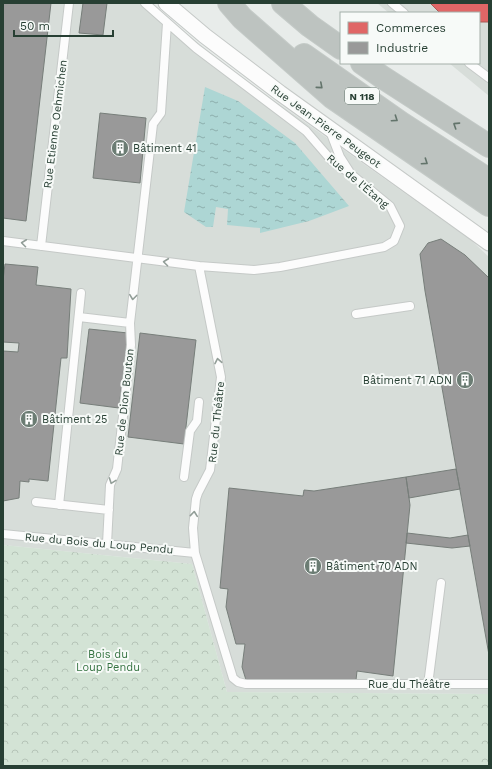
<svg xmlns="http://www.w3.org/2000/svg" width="492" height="769" viewBox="0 0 492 769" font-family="'Work Sans',sans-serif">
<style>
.built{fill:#d7ddd9}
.forest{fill:url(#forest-crowns)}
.water{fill:url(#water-ripples)}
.shops{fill:#e06666;stroke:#a85a57}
.industry{fill:#999;stroke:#777e7a}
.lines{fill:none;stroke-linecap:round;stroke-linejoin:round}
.lane-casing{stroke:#c5c9c7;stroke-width:10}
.street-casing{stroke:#c5c9c7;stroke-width:17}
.highway-casing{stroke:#c4cac7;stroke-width:24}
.lane{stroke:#fcfcfc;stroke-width:8}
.street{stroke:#fcfcfc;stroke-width:15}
.highway{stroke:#bdc3c0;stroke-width:22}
.oneway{stroke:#63746b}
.oneway2{stroke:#929e98}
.labels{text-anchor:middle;stroke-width:4;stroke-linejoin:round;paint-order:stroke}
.shield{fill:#f7faf8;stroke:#65776e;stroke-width:1}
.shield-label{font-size:10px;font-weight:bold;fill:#273f33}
.street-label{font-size:11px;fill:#273f33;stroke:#f7faf8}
.poi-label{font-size:11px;fill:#273f33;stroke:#f7faf8;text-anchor:start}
.park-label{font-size:11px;fill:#347240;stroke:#f7faf8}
</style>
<defs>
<pattern id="forest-crowns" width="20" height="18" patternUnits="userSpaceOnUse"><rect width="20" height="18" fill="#d3e3d5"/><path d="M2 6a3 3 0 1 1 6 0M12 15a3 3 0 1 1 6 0" fill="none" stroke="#b5c4b7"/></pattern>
<pattern id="water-ripples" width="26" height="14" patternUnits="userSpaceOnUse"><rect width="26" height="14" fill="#add6d4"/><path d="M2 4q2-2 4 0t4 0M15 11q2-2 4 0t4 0" fill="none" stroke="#8dafad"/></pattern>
</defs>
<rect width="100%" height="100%" fill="#e8ecea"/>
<path class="built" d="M3 3H151L167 18 237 74 472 241 489 257V694L227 692 192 564 3 545Z
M377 3H489V96L449 63H479V13H389Z"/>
<path class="forest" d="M3 545 192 564 227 692 489 694V766H3Z"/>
<path class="water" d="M205 87 238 101 295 143 349 206 309 221 260 233V228L227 225 228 209 216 207 213 227H206L184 212Z"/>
<path class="shops" d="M430 3H489V22H479V13H440Z"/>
<path class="industry" d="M3 3H51L26 221 3 218Z
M83 3H107L103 35 79 33Z
M100 113 146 118 140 183 93 178Z
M441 239 465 255 489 278V655L425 291 420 254 428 243Z
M5 264 38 267 36 285 71 289 67 358H61L48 481 29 479V482L20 481 19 498 3 501V351L18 352 19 343 3 342V280Z
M89 329 128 333 119 408 80 403Z
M140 333 196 340 184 444 128 437Z
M456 469 460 489 409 498 406 477Z
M406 477 410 505 393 676 357 671 356 680H246L242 667 245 644H236L226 607 228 589 220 588 229 488 303 496 304 490 314 491Z
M407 533 450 538 468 535 470 546 452 548 406 543Z"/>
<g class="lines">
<defs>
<path id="lane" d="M145 3 196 48 306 131 332 161 351 174 390 206 400 226 394 241 384 247 280 267 254 270 199 266
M392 3 404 13
M469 63 489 78
M330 131 340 157 349 171
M3 241 199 266 221 377 210 470 198 493 196 499 193 528 195 553 233 678 238 682 246 684H489
M41 246 69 3
M356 314 410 306
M79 317 130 323
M184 477 190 431 197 421 199 402
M36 502 109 510
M59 505 81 293
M3 534 195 553
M107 544 110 485 117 469 131 345 130 323 153 124 161 113 167 23
M428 685 441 583"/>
<path id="street" d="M166 3 205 36 280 93 489 243"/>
<path id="highway" d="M229 3 242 18 332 97 489 205
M283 3 310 26 341 48
M304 55 401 123 489 180
M362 63 382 77 489 146"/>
</defs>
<use href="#lane" class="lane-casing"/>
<use href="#street" class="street-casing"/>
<use href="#highway" class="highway-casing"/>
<use href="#lane" class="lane"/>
<use href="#street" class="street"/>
<use href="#highway" class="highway"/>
</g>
<defs><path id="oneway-chevron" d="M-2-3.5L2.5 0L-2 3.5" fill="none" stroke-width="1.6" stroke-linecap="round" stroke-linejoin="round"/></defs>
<g class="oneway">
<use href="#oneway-chevron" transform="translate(320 86) rotate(41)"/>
<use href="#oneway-chevron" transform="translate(395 119) rotate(34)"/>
<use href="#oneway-chevron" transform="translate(456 125) rotate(-147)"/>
<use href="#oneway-chevron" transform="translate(425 162) rotate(34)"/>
</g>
<g class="oneway2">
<use href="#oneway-chevron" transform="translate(24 243) rotate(-173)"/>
<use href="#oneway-chevron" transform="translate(166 262) rotate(-173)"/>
<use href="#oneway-chevron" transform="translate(133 297) rotate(97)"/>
<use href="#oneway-chevron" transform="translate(218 361) rotate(-101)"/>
<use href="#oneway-chevron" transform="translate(112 481) rotate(110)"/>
<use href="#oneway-chevron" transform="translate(194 514) rotate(-84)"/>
</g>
<defs>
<symbol id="building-disc" viewBox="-11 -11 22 22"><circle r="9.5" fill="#6b7c73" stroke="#f7faf8"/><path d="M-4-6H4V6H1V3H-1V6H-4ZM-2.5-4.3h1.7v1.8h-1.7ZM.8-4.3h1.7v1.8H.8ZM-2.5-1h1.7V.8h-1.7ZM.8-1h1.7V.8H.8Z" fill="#fff"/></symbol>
</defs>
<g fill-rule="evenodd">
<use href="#building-disc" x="110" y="138" width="20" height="20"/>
<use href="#building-disc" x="455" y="370" width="20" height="20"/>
<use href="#building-disc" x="19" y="409" width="20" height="20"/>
<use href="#building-disc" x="303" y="556" width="20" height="20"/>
</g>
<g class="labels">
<rect class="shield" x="345" y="88" width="34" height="16" rx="3"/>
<g class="shield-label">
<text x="362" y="100">N 118</text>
</g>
<g class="street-label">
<text transform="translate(55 124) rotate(-83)" y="4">Rue Etienne Oehmichen</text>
<text transform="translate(326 126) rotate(36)" y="4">Rue Jean-Pierre Peugeot</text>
<text transform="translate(358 181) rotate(40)" y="4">Rue de l'Étang</text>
<text transform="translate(124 402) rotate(-84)" y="4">Rue de Dion Bouton</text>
<text transform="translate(216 422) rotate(-84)" y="4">Rue du Théâtre</text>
<text transform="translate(99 543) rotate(5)" y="4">Rue du Bois du Loup Pendu</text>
<text x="409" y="688">Rue du Théâtre</text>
</g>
<g class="poi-label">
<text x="133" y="152">Bâtiment 41</text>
<text x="452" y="384" text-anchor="end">Bâtiment 71 ADN</text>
<text x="42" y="423">Bâtiment 25</text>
<text x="326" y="570">Bâtiment 70 ADN</text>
</g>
<g class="park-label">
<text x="108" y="658">Bois du<tspan x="108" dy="13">Loup Pendu</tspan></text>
</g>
</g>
<rect width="492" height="769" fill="none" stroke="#273f33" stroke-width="8"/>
<rect x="340" y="12" width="140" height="52" fill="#f7faf8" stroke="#a4afa9"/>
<rect x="348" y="22" width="20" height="12" fill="#e06666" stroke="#a4afa9"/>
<text x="376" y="32" font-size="12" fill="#273f33">Commerces</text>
<rect x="348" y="42" width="20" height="12" fill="#999999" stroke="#a4afa9"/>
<text x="376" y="52" font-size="12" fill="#273f33">Industrie</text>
<path d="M14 30v6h99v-6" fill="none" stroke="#273f33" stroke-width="2"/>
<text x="20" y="30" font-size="12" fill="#273f33" stroke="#f7faf8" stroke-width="3" paint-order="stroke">50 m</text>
</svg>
